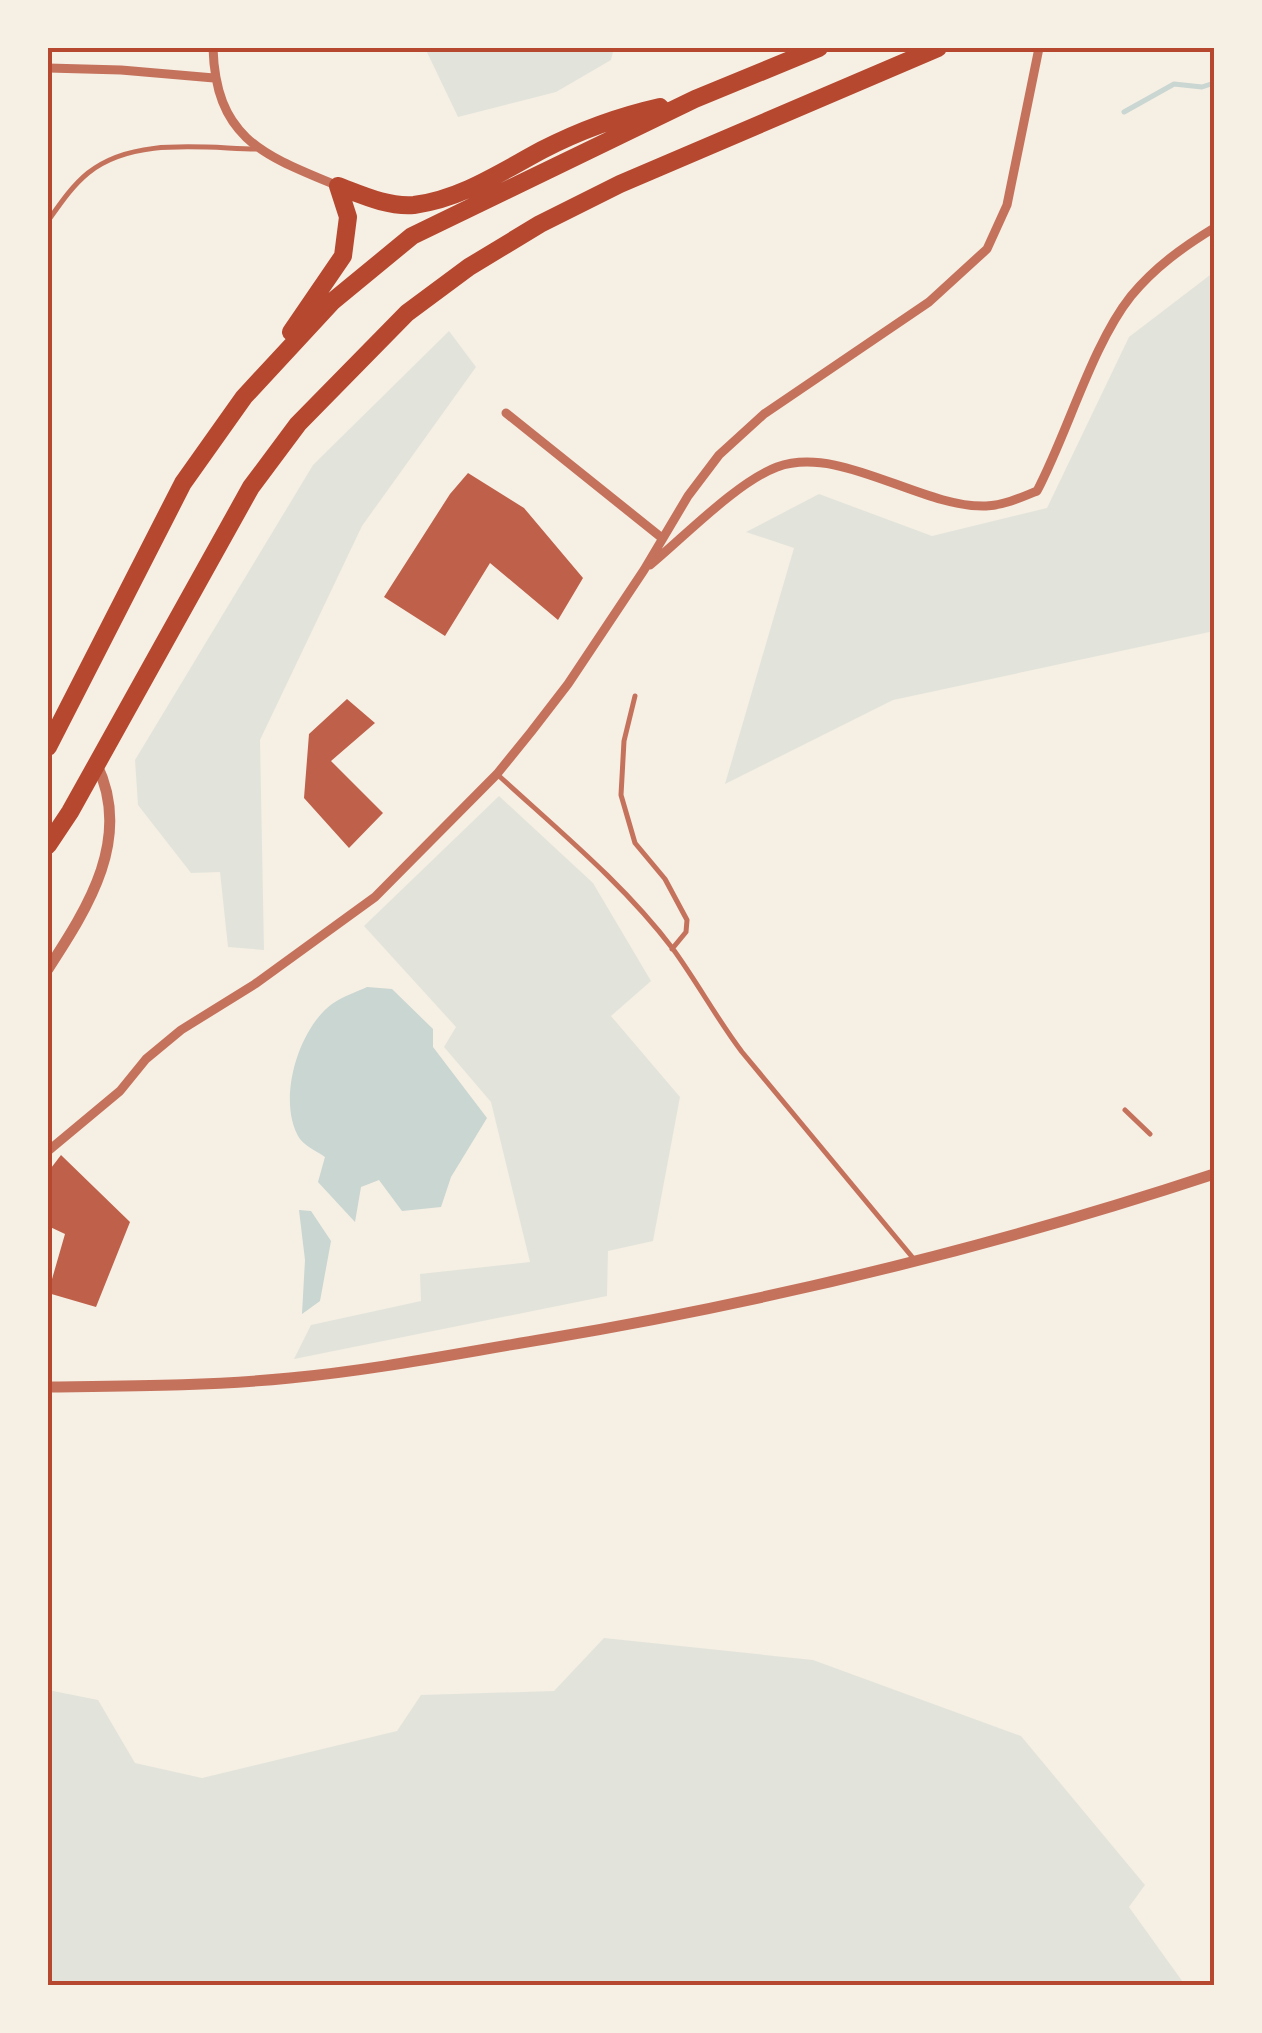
<svg xmlns="http://www.w3.org/2000/svg" width="1262" height="2033" viewBox="0 0 1262 2033" font-family="'Nunito Sans',sans-serif">
<style>
.green{fill:#e2e4dc}
.water{fill:#c9d6d2}
.lines{fill:none;stroke-linecap:round;stroke-linejoin:round}
.stream{stroke:#c9d6d2;stroke-width:5}
.building{fill:#bf614a}
.service{stroke:#c5725c;stroke-width:5}
.minor{stroke:#c5725c;stroke-width:9}
.tertiary{stroke:#c5725c;stroke-width:11}
.motorway{stroke:#b5482f;stroke-width:18}
.neatline{fill:none;stroke:#b5482f;stroke-width:4}
</style>
<rect width="100%" height="100%" fill="#f6efe4"/>
<path class="green" d="M425 48H614L611 60 556 92 458 117Z
M1214 272V631L893 700 725 784 794 548 746 532 819 494 932 536 1047 508 1129 337Z
M449 331 476 367 362 526 260 740 264 950 228 947 220 872 191 873 138 805 135 760 313 465Z
M499 796 593 883 651 981 611 1016 680 1097 653 1241 608 1251 607 1296 294 1359 311 1325 421 1301 420 1274 530 1262 491 1102 444 1047 456 1027 364 926Z
M604 1638 813 1660 1021 1736 1145 1885 1129 1907 1185 1985H48V1690L98 1700 135 1763 202 1778 397 1731 421 1695 554 1691Z"/>
<path class="water" d="M367 987 392 989 433 1029V1047L487 1118 451 1177 441 1207 402 1211 379 1180 361 1187 355 1222 318 1182 325 1157C318 1152 305 1146 300 1139 276 1102 298 1029 332 1004 342 997 356 992 367 987Z
M299 1210 311 1211 331 1241 320 1301 302 1314 305 1260Z"/>
<g class="lines">
<path class="stream" d="M1124 112 1174 84 1202 87 1214 83"/>
</g>
<path class="building" d="M468 473 524 508 583 578 558 620 490 563 445 636 384 597 450 494Z
M347 699 375 723 331 761 383 813 349 848 304 798 309 734Z
M61 1155 130 1222 96 1307 48 1293 65 1234 48 1226V1172Z"/>
<g class="lines">
<path class="service" d="M48 221C60 204 72 186 88 173 133 137 202 148 256 149
M635 696 624 741 621 795 635 843 665 879 687 920 686 932 672 949
M498 775C558 830 624 884 673 949 697 982 717 1019 742 1052L913 1258
M1125 1110 1150 1134"/>
<path class="minor" d="M213 48C216 139 263 155 338 186
M48 68 121 70 214 78
M506 413 662 538
M650 565C684 537 737 482 777 467 840 444 921 508 986 506 1004 505 1020 498 1037 491 1068 432 1092 345 1131 296 1155 267 1183 247 1214 228
M48 1151 120 1091 146 1059 181 1030 255 984 375 897 497 774 531 732 568 684 644 570 688 496 719 455 764 414 929 302 987 249 1007 205 1039 48"/>
<path class="tertiary" d="M48 969C89 906 133 837 96 763
M48 1387C128 1386 209 1386 290 1378 376 1370 460 1353 545 1339 771 1301 996 1246 1214 1174"/>
<path class="motorway" d="M338 186C362 195 387 207 414 205 461 199 501 172 542 150 579 131 620 116 660 107
M291 332 343 256 348 217 338 186
M48 747 183 483 244 397 333 301 412 236 695 99 819 48
M48 845 70 812 251 487 298 424 407 313 469 267 540 224 620 184 938 48"/>
</g>
<rect width="1262" height="2033" fill="none" stroke="#f6efe4" stroke-width="100"/>
<rect x="50" y="50" width="1162" height="1933" class="neatline"/>
</svg>
